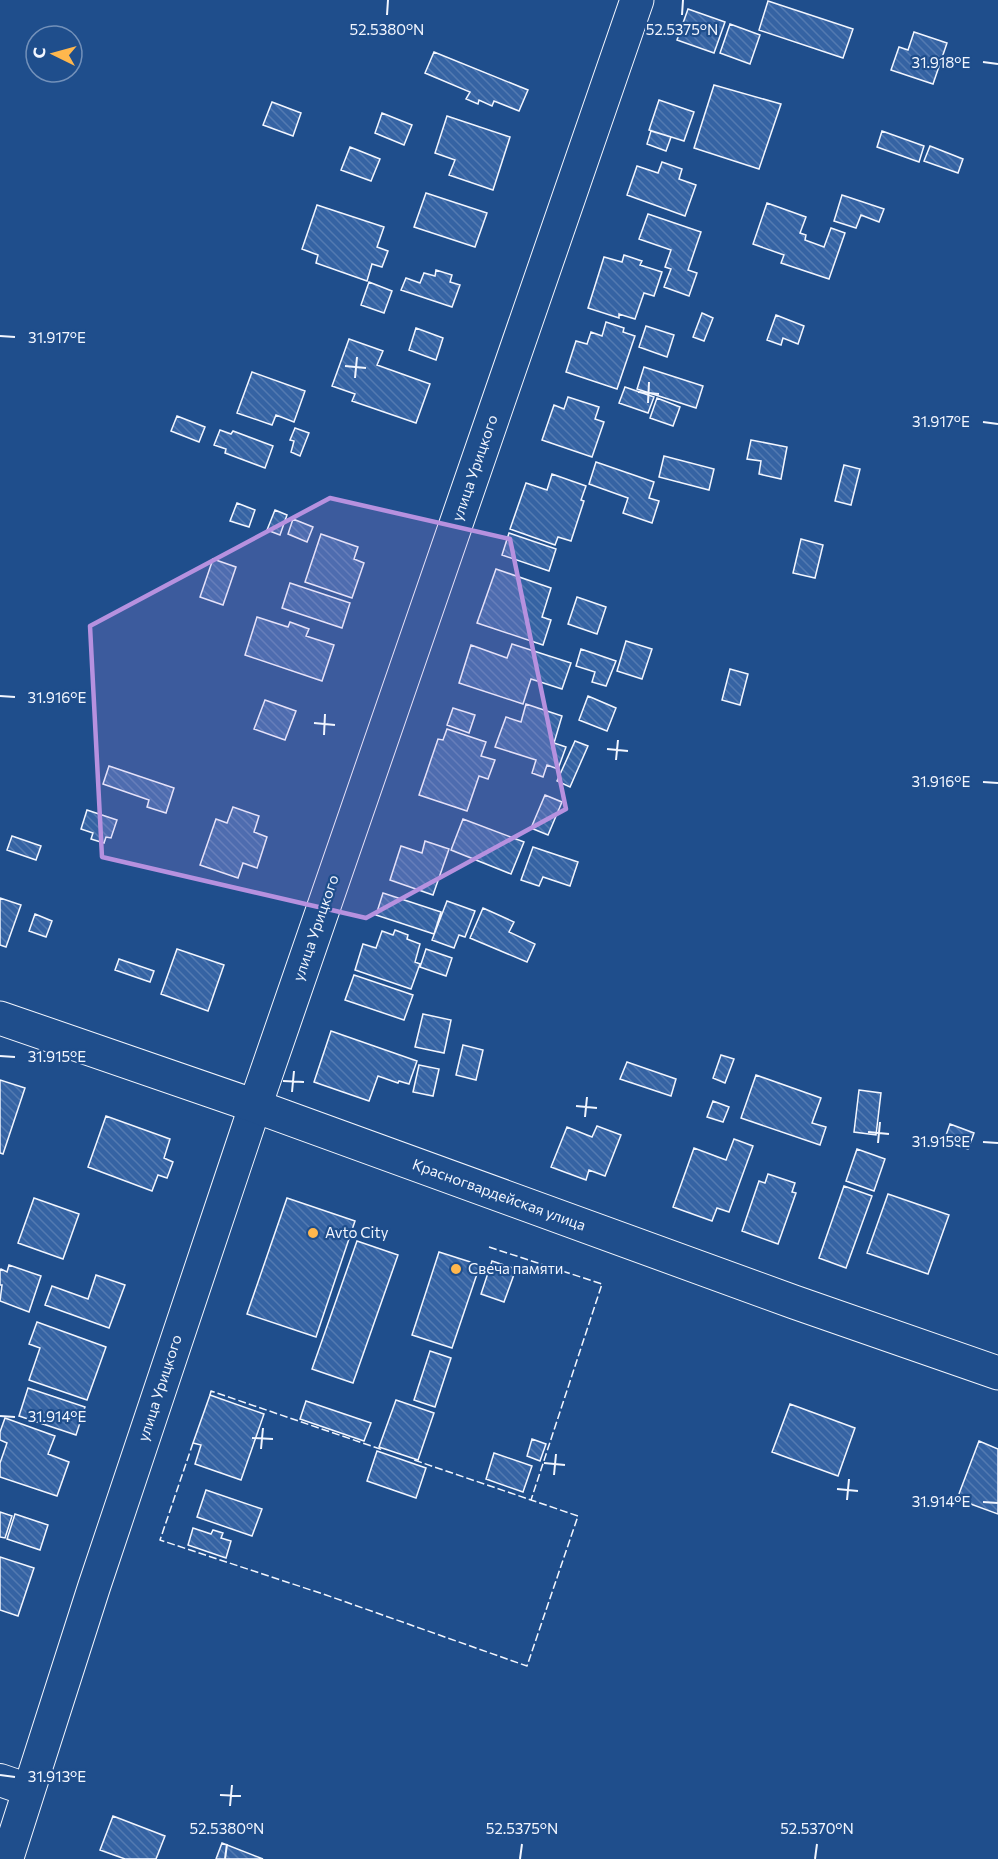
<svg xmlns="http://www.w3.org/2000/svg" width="998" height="1859" viewBox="0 0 998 1859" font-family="Commissioner,sans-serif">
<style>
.building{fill:url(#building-back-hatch);stroke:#f2f6ff;stroke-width:1.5}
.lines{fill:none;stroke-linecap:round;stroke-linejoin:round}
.street-casing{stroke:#f2f6ff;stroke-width:34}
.secondary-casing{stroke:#f2f6ff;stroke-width:35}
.street{stroke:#1f4e8c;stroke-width:32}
.secondary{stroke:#1f4e8c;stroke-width:33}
.fence{stroke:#f2f6ff;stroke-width:1.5;stroke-dasharray:8 3;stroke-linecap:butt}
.marked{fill:#b691df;fill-opacity:0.2;stroke:#b691df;stroke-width:4.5;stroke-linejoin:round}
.ticks{fill:none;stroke:#f2f6ff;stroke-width:2}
.poi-dot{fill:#ffb74d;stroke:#1f4e8c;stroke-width:2}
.labels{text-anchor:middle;stroke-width:4.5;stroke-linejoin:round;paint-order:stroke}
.street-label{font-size:15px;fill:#f2f6ff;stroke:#1f4e8c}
.poi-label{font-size:15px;fill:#f2f6ff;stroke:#1f4e8c;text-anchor:start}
.ticks-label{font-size:15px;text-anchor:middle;fill:#f2f6ff;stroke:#1f4e8c;stroke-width:4.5;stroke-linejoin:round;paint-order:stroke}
</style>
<defs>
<pattern id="building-back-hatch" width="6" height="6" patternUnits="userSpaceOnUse" patternTransform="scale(1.5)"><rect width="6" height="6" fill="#3563a3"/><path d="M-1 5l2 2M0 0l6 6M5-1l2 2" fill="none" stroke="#537ab1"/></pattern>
</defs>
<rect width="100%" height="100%" fill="#1f4e8c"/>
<path class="building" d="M768 1 853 29 843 58 759 30Z
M688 9 725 22 714 53 677 40Z
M730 24 760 35 750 64 720 53Z
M914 32 947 43 933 84 891 70 899 47 908 50Z
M434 52 528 90 519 111 494 101 492 106 479 100 478 104 466 99 470 92 425 73Z
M714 85 781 104 759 169 694 148Z
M659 100 694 112 684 141 649 130Z
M272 102 301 113 293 136 263 125Z
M382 113 412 125 404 145 375 133Z
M447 116 510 137 493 190 449 175 455 160 435 153Z
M651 131 671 137 666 151 647 144Z
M882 131 924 146 919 162 877 147Z
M930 146 963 159 958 173 924 161Z
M350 147 380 159 371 181 341 170Z
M662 162 682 169 679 179 696 185 685 216 627 195 637 166 658 173Z
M426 193 487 213 475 247 414 227Z
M842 195 884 209 879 222 861 215 856 228 834 221Z
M767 203 806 217 800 233 806 235 805 240 824 247 831 228 845 233 829 279 781 263 784 255 753 244Z
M317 205 384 227 377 247 388 251 382 267 372 264 367 281 316 263 318 255 302 249Z
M648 214 701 232 688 270 697 273 689 296 664 287 671 269 665 267 671 250 639 239Z
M624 255 642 261 640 265 662 272 654 296 644 293 635 319 619 314V318L588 308 604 257 622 262Z
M436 270 452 275 450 282 460 285 452 307 401 290 406 278 420 283 424 273 435 276Z
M369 282 392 291 384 313 361 305Z
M702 313 713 318 704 341 693 337Z
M776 315 804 326 798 344 783 338 781 345 767 340Z
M606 322 624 328 623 332 635 336 617 389 566 372 576 341 587 344 591 332 602 336Z
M646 326 674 335 667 357 639 347Z
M416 328 443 338 436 360 409 350Z
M349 339 383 351 377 365 430 384 416 423 352 401 355 394 332 386Z
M644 367 703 386 696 408 637 389Z
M252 372 305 391 294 422 276 415 272 425 237 413Z
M625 387 654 397 648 413 619 403Z
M568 397 599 407 595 419 604 422 592 457 542 440 554 405 564 409Z
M657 398 680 407 673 426 650 418Z
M177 416 205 427 199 442 171 431Z
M295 428 309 433 300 456 291 452 294 441 290 440Z
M220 430 231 434 233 431 273 446 265 468 225 453 226 449 214 445Z
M751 440 787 447 781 479 759 474 761 461 747 459Z
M664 456 714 469 709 490 659 477Z
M596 462 654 482 649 498 659 501 652 523 623 513 628 498 589 484Z
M844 465 860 469 851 505 835 501Z
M552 474 586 486 581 500 584 501 571 541 558 537 555 545 510 529 526 483 547 490Z
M237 503 255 510 249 527 230 521Z
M275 510 287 515 280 535 267 530Z
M293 519 313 527 307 542 288 534Z
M509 533 556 549 549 571 502 555Z
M321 534 358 547 354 559 364 563 352 598 305 582Z
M801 539 823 545 815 578 793 573Z
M213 559 236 567 223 605 200 597Z
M496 569 551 588 542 617 551 620 543 645 477 623Z
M290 583 350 603 342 628 282 608Z
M577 597 606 607 597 634 568 624Z
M257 617 288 627 290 622 309 629 306 636 334 645 322 681 245 655Z
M626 641 652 649 642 679 617 671Z
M512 644 571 663 562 689 531 679 523 704 459 683 471 645 507 658Z
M581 649 616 661 606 686 592 682 595 672 576 666Z
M730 669 748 674 740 705 722 700Z
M588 696 616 708 607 731 579 720Z
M265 700 296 711 285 740 254 729Z
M526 704 562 716 554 743 566 747 558 769 547 765 543 777 532 773 536 760 495 747 506 717 521 722Z
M453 708 475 715 469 733 447 725Z
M447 729 486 742 481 756 495 760 488 779 479 776 467 811 419 795 438 739 443 740Z
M575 741 588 746 570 787 557 781Z
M109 766 174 788 166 813 147 807 149 800 103 784Z
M545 795 562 802 548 835 531 828Z
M233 807 259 816 254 832 267 837 257 868 243 863 238 878 200 865 216 819 227 823Z
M87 810 117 820 111 838 106 837 104 843 91 839 93 833 81 829Z
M463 819 524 842 511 874 451 850Z
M12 836 41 846 36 860 7 850Z
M425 841 449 849 433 895 390 880 401 846 422 853Z
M533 847 578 862 570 886 543 877 539 886 521 880Z
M383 893 441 912 434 934 376 915Z
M0 898 21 905 6 947 0 945Z
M447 901 475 911 465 937 459 935 454 948 432 940Z
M483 908 514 922 509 932 535 944 527 962 470 938Z
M35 914 52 921 46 937 29 931Z
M395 930 408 935 407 939 420 944 415 962 420 964 411 989 355 970 363 944 376 948 382 931 393 935Z
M177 949 224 965 208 1011 161 994Z
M426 949 452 958 446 976 420 967Z
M119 959 154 971 150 982 115 970Z
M354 975 413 995 404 1020 345 1000Z
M423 1014 451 1020 444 1053 415 1047Z
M331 1031 417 1061 409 1084 399 1081 398 1083 378 1076 369 1101 314 1082Z
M463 1045 483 1050 476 1080 456 1075Z
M721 1055 734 1059 725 1083 713 1078Z
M627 1062 676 1079 671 1096 620 1079Z
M419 1065 439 1069 433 1096 413 1092Z
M756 1075 821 1098 812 1123 826 1127 820 1145 741 1118Z
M0 1080 25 1088 3 1154 0 1153Z
M859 1090 881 1093 876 1135 854 1132Z
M713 1101 729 1107 723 1122 707 1117Z
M106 1116 170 1139 164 1158 173 1162 167 1178 158 1175 152 1191 88 1167Z
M950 1124 974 1133 968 1149 944 1141Z
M597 1126 621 1135 605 1176 589 1170 586 1180 551 1167 567 1127 592 1137Z
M734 1139 753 1146 729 1212 717 1208 712 1221 673 1207 694 1148 726 1160Z
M857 1149 885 1159 874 1191 846 1181Z
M768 1174 795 1183 792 1192 796 1193 778 1244 742 1231 759 1181 765 1183Z
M844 1186 872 1196 846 1268 819 1258Z
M888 1194 949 1215 928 1274 867 1253Z
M34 1198 79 1214 63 1259 18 1243Z
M287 1198 355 1221 316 1337 247 1314Z
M357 1241 398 1255 353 1383 312 1369Z
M439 1252 480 1265 452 1348 412 1335Z
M492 1261 516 1269 504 1302 481 1294Z
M9 1265 41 1276 29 1312 0 1301 2 1285H0V1271L1 1269 7 1272Z
M96 1275 125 1285 109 1328 45 1305 52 1286 88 1299Z
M37 1322 106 1347 87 1400 29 1380 40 1348 29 1344Z
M430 1351 451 1358 435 1407 414 1400Z
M28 1388 85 1407 76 1435 19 1416Z
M210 1395 264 1414 241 1480 195 1464 201 1445 193 1443Z
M396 1400 434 1413 418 1460 379 1447Z
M306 1401 371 1423 364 1441 300 1419Z
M790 1404 855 1428 838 1476 772 1452Z
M5 1418 55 1436 48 1454 69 1462 57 1496 0 1477V1463L7 1443 0 1440V1432Z
M532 1439 546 1444 540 1461 527 1456Z
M979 1441 998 1449V1514L957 1499Z
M377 1451 426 1468 416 1498 367 1481Z
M494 1453 532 1466 523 1492 486 1479Z
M206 1490 262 1509 252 1536 197 1517Z
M0 1512 12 1516 5 1538 0 1537Z
M15 1514 48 1525 40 1550 7 1539Z
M193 1528 211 1534 213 1530 223 1533 221 1538 231 1541 226 1558 188 1545Z
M0 1557 34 1568 18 1616 0 1610Z
M113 1816 165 1836 156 1859H125L100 1850Z
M222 1843 263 1859H216Z"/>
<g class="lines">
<defs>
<path id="street" d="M0 1780 29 1790
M7 1859 94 1587 255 1106"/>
<path id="secondary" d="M0 1018 255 1106 794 1302 998 1373
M255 1106 637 0"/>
</defs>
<use href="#street" class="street-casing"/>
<use href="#secondary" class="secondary-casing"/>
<use href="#street" class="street"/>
<use href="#secondary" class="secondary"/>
<path class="fence" d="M489 1247 602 1284 531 1500
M210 1395 211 1391 383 1450
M193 1443 160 1540 326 1595 527 1666 578 1516 414 1460"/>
</g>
<path class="marked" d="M330 498 510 539 566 809 366 918 102 857 90 626Z"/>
<path class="ticks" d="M387 15 388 0M682 15 683 0M983 62 998 64M0 336 15 337M345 366 366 368M355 378 357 357M638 392 659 394M648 403 649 382M983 422 998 424M0 696 15 697M314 723 335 725M324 735 325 714M607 749 628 751M616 760 618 740M983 782 998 783M0 1056 15 1057M283 1081 304 1082M292 1092 294 1071M576 1106 597 1108M585 1117 587 1097M868 1132 889 1134M983 1142 998 1143M878 1143 880 1122M0 1416 15 1417M252 1438 273 1439M261 1449 263 1428M544 1463 565 1465M554 1475 556 1454M837 1489 858 1491M847 1500 849 1479M983 1502 998 1503M0 1775 15 1777M220 1795 241 1796M230 1806 232 1785M225 1859 227 1844M520 1859 522 1844M815 1859 817 1844"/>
<g class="poi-dot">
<circle cx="313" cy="1233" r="6"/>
<circle cx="456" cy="1269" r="6"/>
</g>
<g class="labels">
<g class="street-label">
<text transform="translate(475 468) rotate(-71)" y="5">улица Урицкого</text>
<text transform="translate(316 928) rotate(-71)" y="5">улица Урицкого</text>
<text transform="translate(499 1195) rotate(20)" y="5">Красногвардейская улица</text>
<text transform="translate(160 1388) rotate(-72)" y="5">улица Урицкого</text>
</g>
<g class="poi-label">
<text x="325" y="1238">Avto City</text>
<text x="468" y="1274">Свеча памяти</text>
</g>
</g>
<g class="ticks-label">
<text x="387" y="35">52.5380°N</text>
<text x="682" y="35">52.5375°N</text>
<text x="941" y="68">31.918°E</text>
<text x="57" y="343">31.917°E</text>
<text x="941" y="427">31.917°E</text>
<text x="57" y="703">31.916°E</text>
<text x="941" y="787">31.916°E</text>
<text x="57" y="1062">31.915°E</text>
<text x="941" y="1147">31.915°E</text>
<text x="57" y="1422">31.914°E</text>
<text x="941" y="1507">31.914°E</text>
<text x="57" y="1782">31.913°E</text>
<text x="227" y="1834">52.5380°N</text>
<text x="522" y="1834">52.5375°N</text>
<text x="817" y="1834">52.5370°N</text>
</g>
<g transform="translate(54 54) rotate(275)"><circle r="28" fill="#1f4e8c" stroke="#7391ba" stroke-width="1.5"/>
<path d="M0-4.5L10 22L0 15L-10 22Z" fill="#ffb74d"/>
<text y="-9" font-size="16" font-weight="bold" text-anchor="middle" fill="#f2f6ff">С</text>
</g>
</svg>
